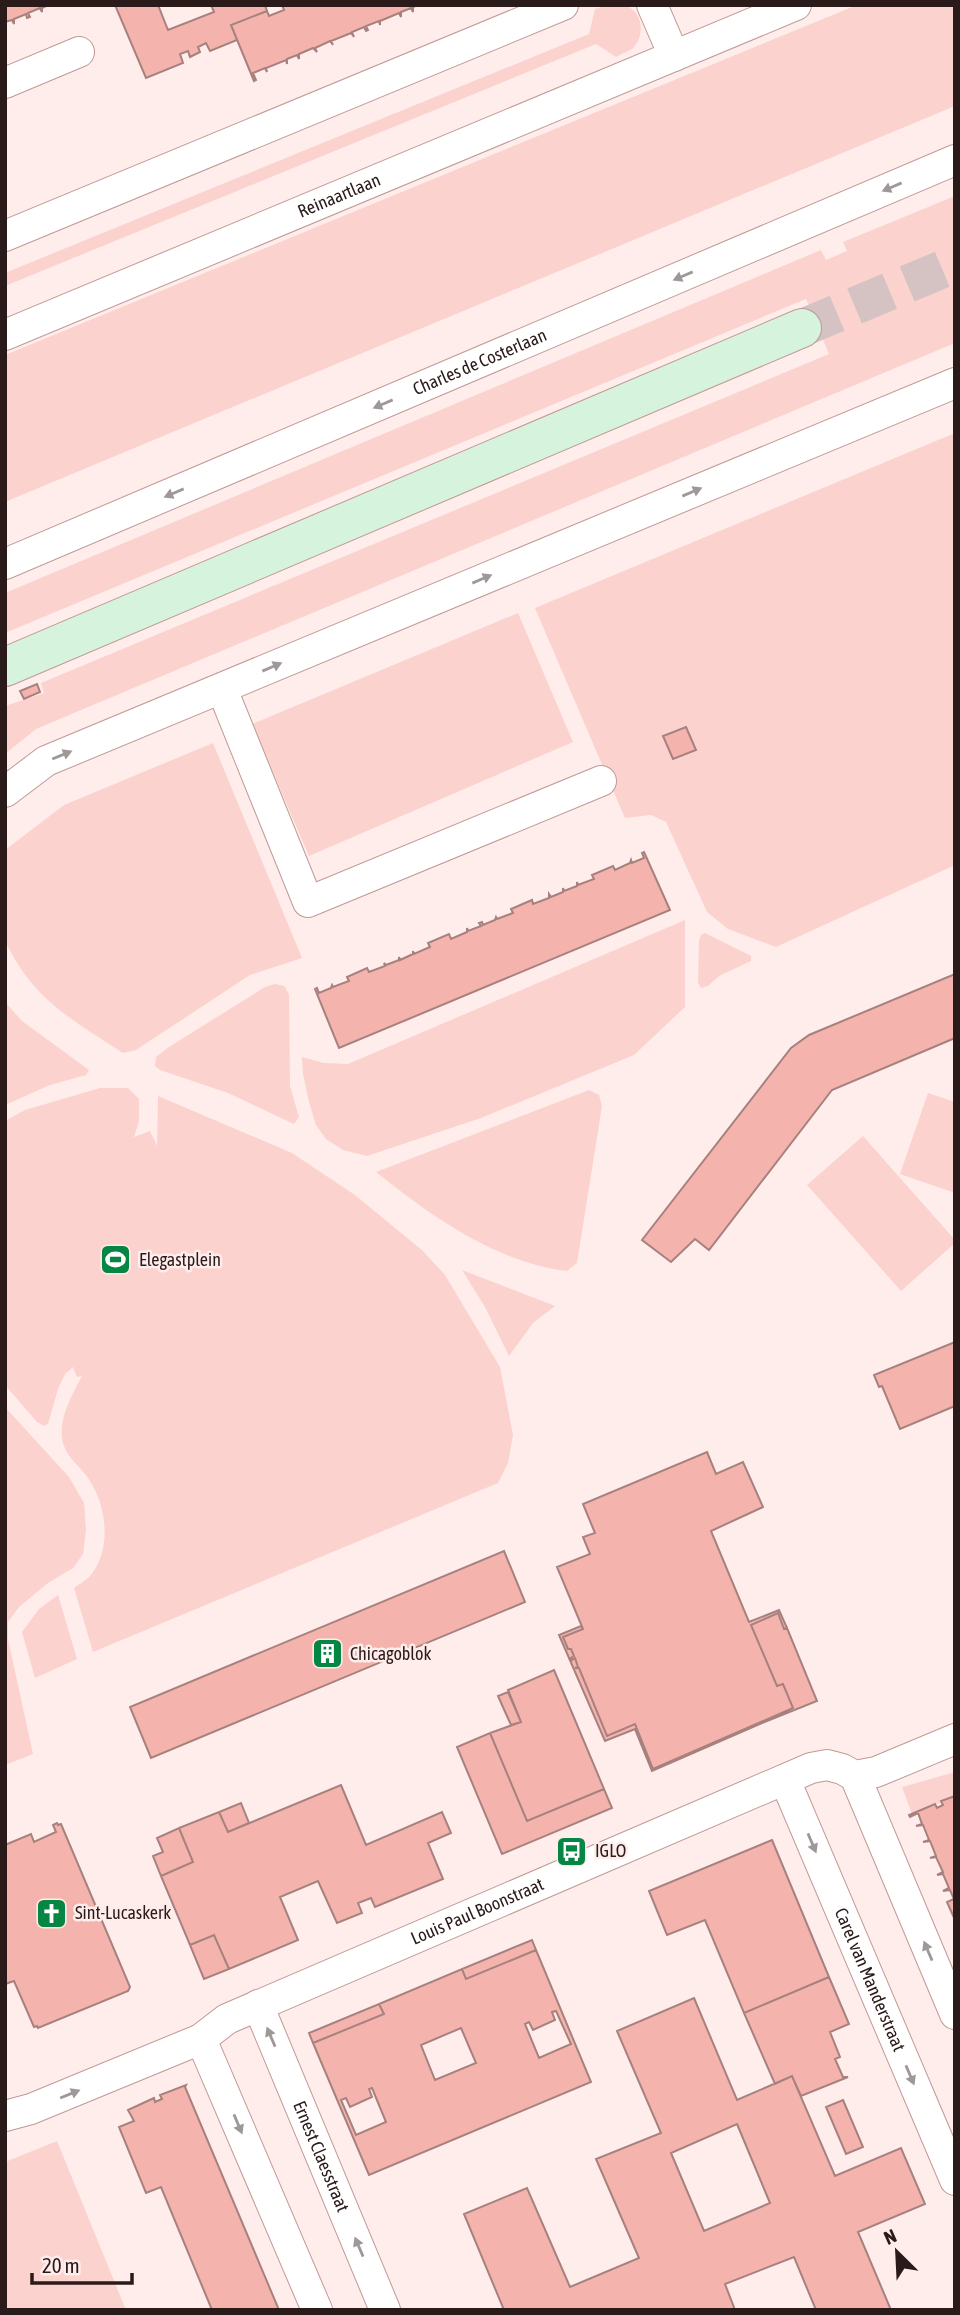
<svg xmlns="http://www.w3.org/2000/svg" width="960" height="2315" viewBox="0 0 960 2315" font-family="'Asap Condensed',sans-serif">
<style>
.green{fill:#fbd2ce}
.building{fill:#f5b3ad;stroke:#a7817e;stroke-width:2;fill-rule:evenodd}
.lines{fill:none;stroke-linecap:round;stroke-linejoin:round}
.secondary-tunnel{stroke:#d4c3c2;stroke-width:38;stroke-dasharray:38 19;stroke-linecap:butt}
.minor-casing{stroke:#c09995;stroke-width:32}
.secondary-casing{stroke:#c09995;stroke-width:40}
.minor{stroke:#fff;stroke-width:30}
.secondary{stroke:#d6f3de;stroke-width:38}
.oneway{fill:#9f9898}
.labels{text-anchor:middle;stroke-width:5;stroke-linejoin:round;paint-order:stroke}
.street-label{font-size:18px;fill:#2a1b1a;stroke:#ffedec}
.poi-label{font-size:18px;fill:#2a1b1a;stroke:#ffedec;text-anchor:start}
</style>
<rect width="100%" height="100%" fill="#ffedec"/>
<path class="green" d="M609 5C615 5 621 4 626 6 644 12 645 38 632 49 627 52 621 54 616 57L596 44 5 286V273L589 34 595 9Z
M857 5H955V106L5 502V355Z
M955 196V343L36 729 5 754V706L44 693 41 683 829 354 806 299 5 633V593L821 250 826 260 847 251 843 242Z
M955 433V865L776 947 728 929 707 912 666 822 651 815 625 818 535 608Z
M518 613 573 742 309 856 252 724Z
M213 743 302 958 250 975 136 1050 123 1053C72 1020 31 998 5 940V850L64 805Z
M685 920V1007L634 1055 481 1118 367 1156 343 1150 326 1139 316 1125 309 1102 303 1074 302 1057 324 1063 348 1064Z
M705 933 751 956V961L719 976 708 986 701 988 698 982 699 941 701 935Z
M275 984 284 986 289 994 290 1086 299 1117 294 1124 228 1093 160 1070 155 1066 156 1057 169 1047 265 987Z
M5 1002 22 1021 89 1070 86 1075 50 1085 5 1105Z
M100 1088H128L139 1099V1121L134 1137 150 1131 157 1146 158 1096 292 1153 355 1195 423 1251 445 1275 500 1367 513 1435 508 1463 498 1483 93 1652 74 1588C79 1584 87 1580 91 1575 112 1549 107 1505 88 1478 80 1466 67 1458 63 1443 57 1421 72 1395 82 1376L77 1377 73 1367 65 1374 58 1389 48 1424 44 1426 37 1422 5 1385V1121L25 1110Z
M589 1090 599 1095 602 1106 577 1263 567 1271C495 1262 431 1216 376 1172Z
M928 1093 955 1102V1193L900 1174Z
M863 1136 955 1240V1243L901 1291 807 1185Z
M462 1270 555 1306 533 1323 509 1356 485 1307Z
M5 1407 69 1477 84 1503 86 1530 83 1554 73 1568 48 1583 19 1607 8 1622V1639L33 1754 5 1765Z
M58 1595 77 1659 35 1678 22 1632 39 1609Z
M955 1772V1797L912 1814 902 1787Z
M57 2141 126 2310H5V2162Z"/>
<path class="building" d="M5 5H48L42 8V12L40 8 28 13 30 17 27 18 26 14 14 19V24L12 20 5 22Z
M115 5H158L168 30 214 12 211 5H265L267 11 231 25 237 40 210 51 206 43 198 47 200 52 190 57 188 51 180 54 183 63 146 78Z
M282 5H418L413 7V12L411 8 401 12V17L399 13 380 21V25L379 21 366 26 368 30 366 31 364 27 352 32 354 37 351 33 331 41 333 45 330 41 315 48 317 52 313 48 299 54V59L297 55 287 59V64L286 60 266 68 267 72 265 68 253 73 256 80 254 81 231 25 267 11 269 16 284 10Z
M37 684 40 692 24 699 20 691Z
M686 727 696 750 673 759 663 736Z
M644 852 670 910 339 1048 315 989 317 988 319 993 331 988 332 985 333 987 349 981 347 977 367 968 369 972 385 966 384 963 386 965 399 960V957L400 960 413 954V951L414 954 430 947 428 943 449 934 451 939 467 932V928L468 931 481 926 479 923 482 922 483 925 495 920 496 917 497 919 513 913 511 909 532 900 533 904 549 898V894L551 897 563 892V888L564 891 577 886V882L578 885 594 879 592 875 613 866 615 870 630 863 631 860 632 863 644 858 642 853Z
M955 974V1038L832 1090 709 1250 695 1239 671 1262 642 1240 791 1048 809 1035Z
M955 1342V1406L900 1429 882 1386 879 1387 874 1375Z
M707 1452 716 1474 743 1462 763 1507 711 1531 749 1622 779 1610 787 1628 784 1629 778 1613 751 1625 777 1686 783 1684 793 1708 653 1769 635 1724 607 1736 579 1668H575L578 1667 575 1658 572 1660 571 1658 574 1656 571 1649H568L563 1637 583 1629 557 1567 590 1554 583 1537 595 1533 583 1504Z
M504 1551 525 1602 151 1758 130 1707Z
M778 1613 784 1629 787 1628 817 1701 762 1723 793 1708 783 1684 777 1686 751 1625Z
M581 1626 583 1629 563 1637 568 1649H571L574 1656 571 1658 572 1660 575 1658 578 1667 575 1668H579L607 1736 635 1724 653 1769 762 1723 652 1771 635 1729 605 1741 559 1635Z
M554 1670 604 1789 527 1821 490 1733 521 1722 508 1690Z
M508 1692 521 1722 511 1725 498 1696Z
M490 1733 527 1821 604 1789 612 1808 502 1854 457 1747Z
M341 1785 366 1845 442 1812 451 1833 428 1843 443 1879 375 1907 371 1898 358 1903 362 1913 337 1923 318 1881 280 1897 298 1940 229 1969 214 1935 190 1945 161 1876 193 1862 179 1828 219 1812 228 1832Z
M955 1796V1920L947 1902 954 1899 950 1890 943 1891 949 1888 943 1874 937 1875 943 1872 936 1857 930 1858 936 1856 930 1841 923 1842 929 1840 923 1825 916 1826 922 1824 918 1813 910 1817 909 1815 935 1804 937 1808 943 1805 941 1801Z
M241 1803 249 1823 228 1832 219 1812Z
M57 1823 58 1825 61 1824 130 1987 128 1991 38 2028 37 2026 34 2027 14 1981 5 1984V1845L31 1834 34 1842 56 1832 53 1825Z
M179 1828 193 1862 161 1876 153 1856 163 1852 157 1838Z
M772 1840 829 1977 744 2013 705 1920 667 1935 649 1891Z
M214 1935 229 1969 204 1979 190 1945Z
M532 1940 536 1950 466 1979 462 1969Z
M536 1950 591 2082 369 2175 313 2043 384 2014 379 2004 462 1969 466 1979ZM556 2011 571 2044 539 2058 525 2024 529 2022 533 2030 555 2020 552 2012ZM461 2028 476 2063 435 2080 421 2045ZM372 2088 386 2122 356 2135 341 2100 346 2098 350 2107 372 2097 369 2089Z
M829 1977 849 2024 830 2032 840 2057 835 2059 843 2077H848L801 2096 792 2076 775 2084 744 2013Z
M694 1998 737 2100 792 2076 835 2176 901 2148 925 2204 858 2232 891 2310H816L794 2257 725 2284 735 2310H504L464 2214 527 2188 570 2287 639 2258 596 2159 661 2133 617 2031ZM737 2124 770 2203 704 2231 671 2153Z
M379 2004 384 2014 313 2043 309 2033Z
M186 2085 185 2087 279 2310H212L161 2187 146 2193 119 2127 134 2121 128 2110 154 2098 155 2102 162 2099 160 2095Z
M843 2100 863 2147 846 2154 826 2107Z"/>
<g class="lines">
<path class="secondary-tunnel" d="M802 328 955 264"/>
<defs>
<g id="minor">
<path d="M652 5 674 56"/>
<path d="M5 83 79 52"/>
<path d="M5 236 563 5"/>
<path id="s1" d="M5 335 796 5"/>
<path id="s2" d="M5 564 955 160"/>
<path d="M222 689 308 902 601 781"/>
<path d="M5 792 46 761 955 383"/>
<path d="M855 1776 955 2014"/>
<path id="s3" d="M785 1780 955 2180"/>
<path id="s4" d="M258 2005 385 2310"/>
<path d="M201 2039 317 2310"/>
<path id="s5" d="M5 2116 31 2109 201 2039 227 2019 811 1768 827 1765 842 1769 855 1776 876 1772 955 1739"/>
</g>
<path id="secondary" d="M5 667 802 328"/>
</defs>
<use href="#minor" class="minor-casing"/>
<use href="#secondary" class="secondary-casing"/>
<use href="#minor" class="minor"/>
<use href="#secondary" class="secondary"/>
</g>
<defs><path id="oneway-solid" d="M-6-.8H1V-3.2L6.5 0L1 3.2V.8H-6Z" transform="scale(1.75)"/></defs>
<g class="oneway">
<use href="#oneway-solid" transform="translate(892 187) rotate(157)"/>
<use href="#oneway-solid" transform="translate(683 276) rotate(157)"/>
<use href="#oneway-solid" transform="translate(383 404) rotate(157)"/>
<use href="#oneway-solid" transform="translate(692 492) rotate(-23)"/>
<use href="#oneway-solid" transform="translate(174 493) rotate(157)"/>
<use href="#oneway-solid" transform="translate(482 579) rotate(-23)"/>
<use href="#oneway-solid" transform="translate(272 667) rotate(-23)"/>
<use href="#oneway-solid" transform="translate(62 755) rotate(-22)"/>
<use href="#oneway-solid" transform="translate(812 1843) rotate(67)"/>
<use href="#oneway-solid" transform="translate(928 1951) rotate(-113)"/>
<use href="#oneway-solid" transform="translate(271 2037) rotate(-113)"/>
<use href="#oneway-solid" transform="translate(910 2075) rotate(67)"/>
<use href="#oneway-solid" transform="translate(70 2094) rotate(-22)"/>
<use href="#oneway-solid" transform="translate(238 2124) rotate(67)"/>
<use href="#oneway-solid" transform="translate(359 2247) rotate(-113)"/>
</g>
<defs>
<symbol id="stadium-square" viewBox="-11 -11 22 22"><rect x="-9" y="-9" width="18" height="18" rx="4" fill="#058743" stroke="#ffedec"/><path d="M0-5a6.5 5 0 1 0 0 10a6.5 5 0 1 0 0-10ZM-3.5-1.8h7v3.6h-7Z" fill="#fff"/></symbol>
<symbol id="building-square" viewBox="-11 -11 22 22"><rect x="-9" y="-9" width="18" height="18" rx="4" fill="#058743" stroke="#ffedec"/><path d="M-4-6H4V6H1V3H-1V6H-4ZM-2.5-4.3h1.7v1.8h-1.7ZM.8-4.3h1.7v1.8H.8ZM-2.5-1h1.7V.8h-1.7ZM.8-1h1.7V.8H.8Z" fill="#fff"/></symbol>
<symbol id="bus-square" viewBox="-11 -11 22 22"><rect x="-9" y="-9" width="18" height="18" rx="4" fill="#058743" stroke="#ffedec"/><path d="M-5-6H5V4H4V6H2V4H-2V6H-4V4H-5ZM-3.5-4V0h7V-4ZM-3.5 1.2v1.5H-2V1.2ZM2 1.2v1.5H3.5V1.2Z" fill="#fff"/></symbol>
<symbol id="church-square" viewBox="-11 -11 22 22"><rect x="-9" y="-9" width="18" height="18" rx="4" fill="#058743" stroke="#ffedec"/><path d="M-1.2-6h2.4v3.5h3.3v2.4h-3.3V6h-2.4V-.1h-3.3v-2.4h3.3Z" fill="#fff"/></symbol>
</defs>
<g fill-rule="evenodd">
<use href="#stadium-square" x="98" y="1242" width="35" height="35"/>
<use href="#building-square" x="310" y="1636" width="35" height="35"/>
<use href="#bus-square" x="554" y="1834" width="35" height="35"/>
<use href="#church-square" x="34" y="1896" width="35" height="35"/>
</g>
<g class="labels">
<g class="street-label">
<text dy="6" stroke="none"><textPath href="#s1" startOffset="362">Reinaartlaan</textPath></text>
<text dy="6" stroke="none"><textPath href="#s2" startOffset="516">Charles de Costerlaan</textPath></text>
<text dy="6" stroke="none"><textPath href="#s5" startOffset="516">Louis Paul Boonstraat</textPath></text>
<text dy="6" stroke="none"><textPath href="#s3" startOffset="217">Carel van Manderstraat</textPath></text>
<text dy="6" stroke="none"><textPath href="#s4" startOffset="164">Ernest Claesstraat</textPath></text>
</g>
<g class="poi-label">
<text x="139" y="1266">Elegastplein</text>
<text x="350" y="1660">Chicagoblok</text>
<text x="595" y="1857">IGLO</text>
<text x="75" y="1919">Sint-Lucaskerk</text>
</g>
</g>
<rect width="960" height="2315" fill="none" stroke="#2a1b1a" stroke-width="14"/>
<g transform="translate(897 2252) rotate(336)" stroke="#ffedec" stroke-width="5" paint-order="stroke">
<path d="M0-5L12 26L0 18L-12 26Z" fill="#2a1b1a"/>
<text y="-10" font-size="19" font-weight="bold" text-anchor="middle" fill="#2a1b1a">N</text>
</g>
<path d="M32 2273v10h100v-10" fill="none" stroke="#2a1b1a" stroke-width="3.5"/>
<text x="42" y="2273" font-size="21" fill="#2a1b1a" stroke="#ffedec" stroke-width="5" paint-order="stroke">20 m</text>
</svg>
